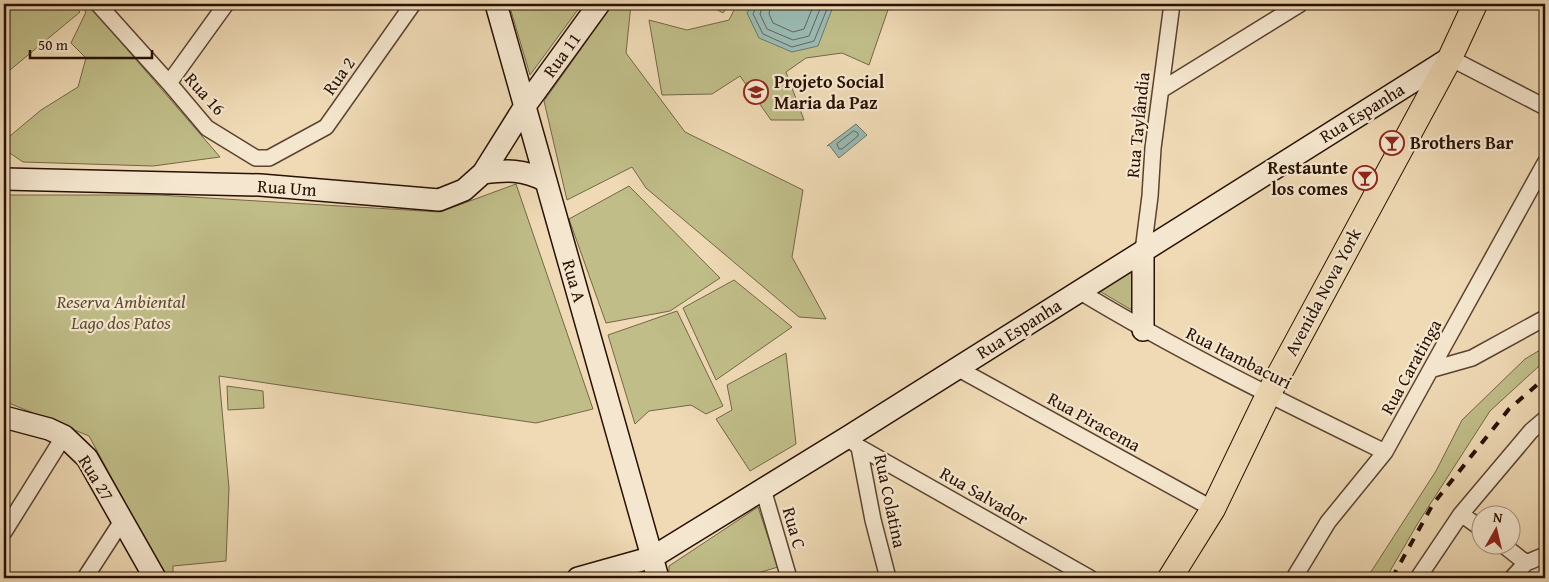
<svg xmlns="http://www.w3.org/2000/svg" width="1549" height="582" viewBox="0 0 1549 582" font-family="'Gentium Book Plus',serif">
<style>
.green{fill:#c0bd88;stroke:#746746}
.water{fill:#9abab3;stroke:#6c766d}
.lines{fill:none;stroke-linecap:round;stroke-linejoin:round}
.shore{stroke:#61665b;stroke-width:1}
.street-casing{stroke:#5a4330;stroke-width:18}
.secondary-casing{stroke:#281103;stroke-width:24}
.primary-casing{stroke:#281103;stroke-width:26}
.street{stroke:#f5e7cf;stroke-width:15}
.secondary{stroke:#f5e7cf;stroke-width:21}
.primary{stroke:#efdab5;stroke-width:24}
.rail{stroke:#281103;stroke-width:4;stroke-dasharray:9 9;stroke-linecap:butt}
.labels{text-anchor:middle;stroke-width:4.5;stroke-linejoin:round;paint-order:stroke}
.street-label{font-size:18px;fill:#281103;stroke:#f5e7cf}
.poi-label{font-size:18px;font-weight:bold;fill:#281103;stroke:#f5e7cf;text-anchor:start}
.park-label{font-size:18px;font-style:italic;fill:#5d4d32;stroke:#f5e7cf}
</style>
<rect width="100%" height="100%" fill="#efdab5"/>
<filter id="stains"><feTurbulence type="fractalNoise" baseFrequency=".004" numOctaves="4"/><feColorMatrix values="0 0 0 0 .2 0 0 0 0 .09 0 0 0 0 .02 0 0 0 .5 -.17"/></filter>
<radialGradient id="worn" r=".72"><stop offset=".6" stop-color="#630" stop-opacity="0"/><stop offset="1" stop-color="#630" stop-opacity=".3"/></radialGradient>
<path class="green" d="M4 4H73L80 12 4 75Z
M79 4H88L220 157 153 166 23 162 4 149V141L41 110 78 87 86 58 71 43 86 12Z
M509 4H582L530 75Z
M613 4H631L626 53 685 132 803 190 792 257 826 319 799 317 646 188 632 167 567 200 544 101Z
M707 4H729L723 13Z
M737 4H890L869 65 842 53 806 58 786 72 804 120H771L740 76 712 94 662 95 649 20 687 30 729 20Z
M516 184 593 409 536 423 219 376 229 488 226 561 173 566V578H166L89 436 4 401V195H158L440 212Z
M629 186 720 278 670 311 606 323 569 219Z
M1135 263V312L1096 289Z
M734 280 792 327 716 380 683 308Z
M677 311 723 406 706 414 691 405 649 411 635 424 608 335Z
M1545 347V362L1538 367 1490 411 1418 523 1386 578H1367L1436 471 1462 420 1525 359Z
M786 353 796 444 750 471 716 419 732 410 727 385Z
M227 386 263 391 264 408 228 410Z
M758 507 778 567 741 578H669V566Z"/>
<path class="water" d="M753 4H834L818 46 792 52 759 38 747 13Z
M856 124 867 135 839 158 829 145 827 146Z"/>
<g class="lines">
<path class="shore" d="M757 4 753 14 763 34 792 47 814 41 829 4
M763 4 760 14 767 29 793 40 809 36 822 4
M771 4 769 14 773 23 793 32 804 29 814 4
M854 131 858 133V136L842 149H839L837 144Z"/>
<defs>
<path id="street" d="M98 4 169 83 207 128 256 158H269L326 127 413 4
M1450 58 1545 107
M169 83 226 4
M1161 90 1300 4
M1143 251 1150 196 1153 148 1172 4
M1079 291C1178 351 1281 401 1385 452
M957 368 1213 509
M1433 369 1472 358 1545 318
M854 443 859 447 873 520 888 578
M859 447 1090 578
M763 489 789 578
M1461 514 1482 529
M4 532 64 436
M1502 544 1526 563
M85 578 122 521
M1294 578 1328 522 1385 452 1545 163
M1418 578 1461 514 1531 431 1545 419
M1512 578 1526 563 1545 555"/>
<path id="secondary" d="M496 4 658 578
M483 173C507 170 523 169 546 181
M4 179 260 185 439 200 464 190 483 173 525 106 599 4
M1143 251V330
M4 417 49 429 64 436 87 458 155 578
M578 578 653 557 848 437 1450 58"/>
<path id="primary" d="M1170 578 1213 509 1268 395 1450 58 1475 4"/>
</defs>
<use href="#street" class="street-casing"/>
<use href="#secondary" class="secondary-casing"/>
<use href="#primary" class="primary-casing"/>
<use href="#street" class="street"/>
<use href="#secondary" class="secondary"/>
<use href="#primary" class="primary"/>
<path class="rail" d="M1392 578 1433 504 1509 409 1545 378"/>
</g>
<defs>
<symbol id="school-ring" viewBox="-11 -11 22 22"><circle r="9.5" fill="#f5e7cf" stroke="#8f2418" stroke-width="1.5"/><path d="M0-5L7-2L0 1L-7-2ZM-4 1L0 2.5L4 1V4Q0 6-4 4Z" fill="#8f2418"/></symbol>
<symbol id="bar-ring" viewBox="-11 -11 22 22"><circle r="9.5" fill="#f5e7cf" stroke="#8f2418" stroke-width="1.5"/><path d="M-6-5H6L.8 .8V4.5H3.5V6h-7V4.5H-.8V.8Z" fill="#8f2418"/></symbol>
</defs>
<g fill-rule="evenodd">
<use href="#school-ring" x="742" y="78" width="28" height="28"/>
<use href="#bar-ring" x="1378" y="129" width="28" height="28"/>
<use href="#bar-ring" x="1351" y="164" width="28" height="28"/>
</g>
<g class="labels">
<g class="street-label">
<text transform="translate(562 55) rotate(-54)" y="6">Rua 11</text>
<text transform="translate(339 76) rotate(-55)" y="6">Rua 2</text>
<text transform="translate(205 94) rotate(48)" y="6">Rua 16</text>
<text transform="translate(1362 113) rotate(-32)" y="6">Rua Espanha</text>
<text transform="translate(1138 125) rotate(-84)" y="6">Rua Taylândia</text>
<text transform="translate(287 188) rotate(4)" y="6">Rua Um</text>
<text transform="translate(574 281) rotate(74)" y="6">Rua A</text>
<text transform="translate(1323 292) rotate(-62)" y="6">Avenida Nova York</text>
<text transform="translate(1019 329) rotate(-32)" y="6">Rua Espanha</text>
<text transform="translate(1239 358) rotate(27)" y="6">Rua Itambacuri</text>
<text transform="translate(1411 367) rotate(-61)" y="6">Rua Caratinga</text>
<text transform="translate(1094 422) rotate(29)" y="6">Rua Piracema</text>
<text transform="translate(96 478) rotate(58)" y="6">Rua 27</text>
<text transform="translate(984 496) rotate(30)" y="6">Rua Salvador</text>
<text transform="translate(890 501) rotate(78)" y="6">Rua Colatina</text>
<text transform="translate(794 528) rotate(74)" y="6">Rua C</text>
</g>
<g class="poi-label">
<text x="774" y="88">Projeto Social<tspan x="774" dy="21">Maria da Paz</tspan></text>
<text x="1410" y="149">Brothers Bar</text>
<text x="1348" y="174" text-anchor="end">Restaunte<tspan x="1348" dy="21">los comes</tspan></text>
</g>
<g class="park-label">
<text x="121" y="308">Reserva Ambiental<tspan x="121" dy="21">Lago dos Patos</tspan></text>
</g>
</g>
<rect width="1549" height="582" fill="none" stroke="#efdab5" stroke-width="20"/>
<rect x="5" y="5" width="1539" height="572" fill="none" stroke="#281103" stroke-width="2.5"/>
<rect x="10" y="10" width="1529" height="562" fill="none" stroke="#281103"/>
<g transform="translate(1496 530) rotate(8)"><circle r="24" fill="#f5e7cf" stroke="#a3917d"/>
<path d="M0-4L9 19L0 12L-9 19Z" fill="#8f2418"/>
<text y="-8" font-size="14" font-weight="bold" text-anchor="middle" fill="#281103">N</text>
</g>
<path d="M30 50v8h122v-8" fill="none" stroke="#281103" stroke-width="2.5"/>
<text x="38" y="50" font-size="15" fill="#281103" stroke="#f5e7cf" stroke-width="4" paint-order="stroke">50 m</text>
<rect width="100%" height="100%" filter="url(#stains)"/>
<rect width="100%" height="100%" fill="url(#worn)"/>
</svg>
